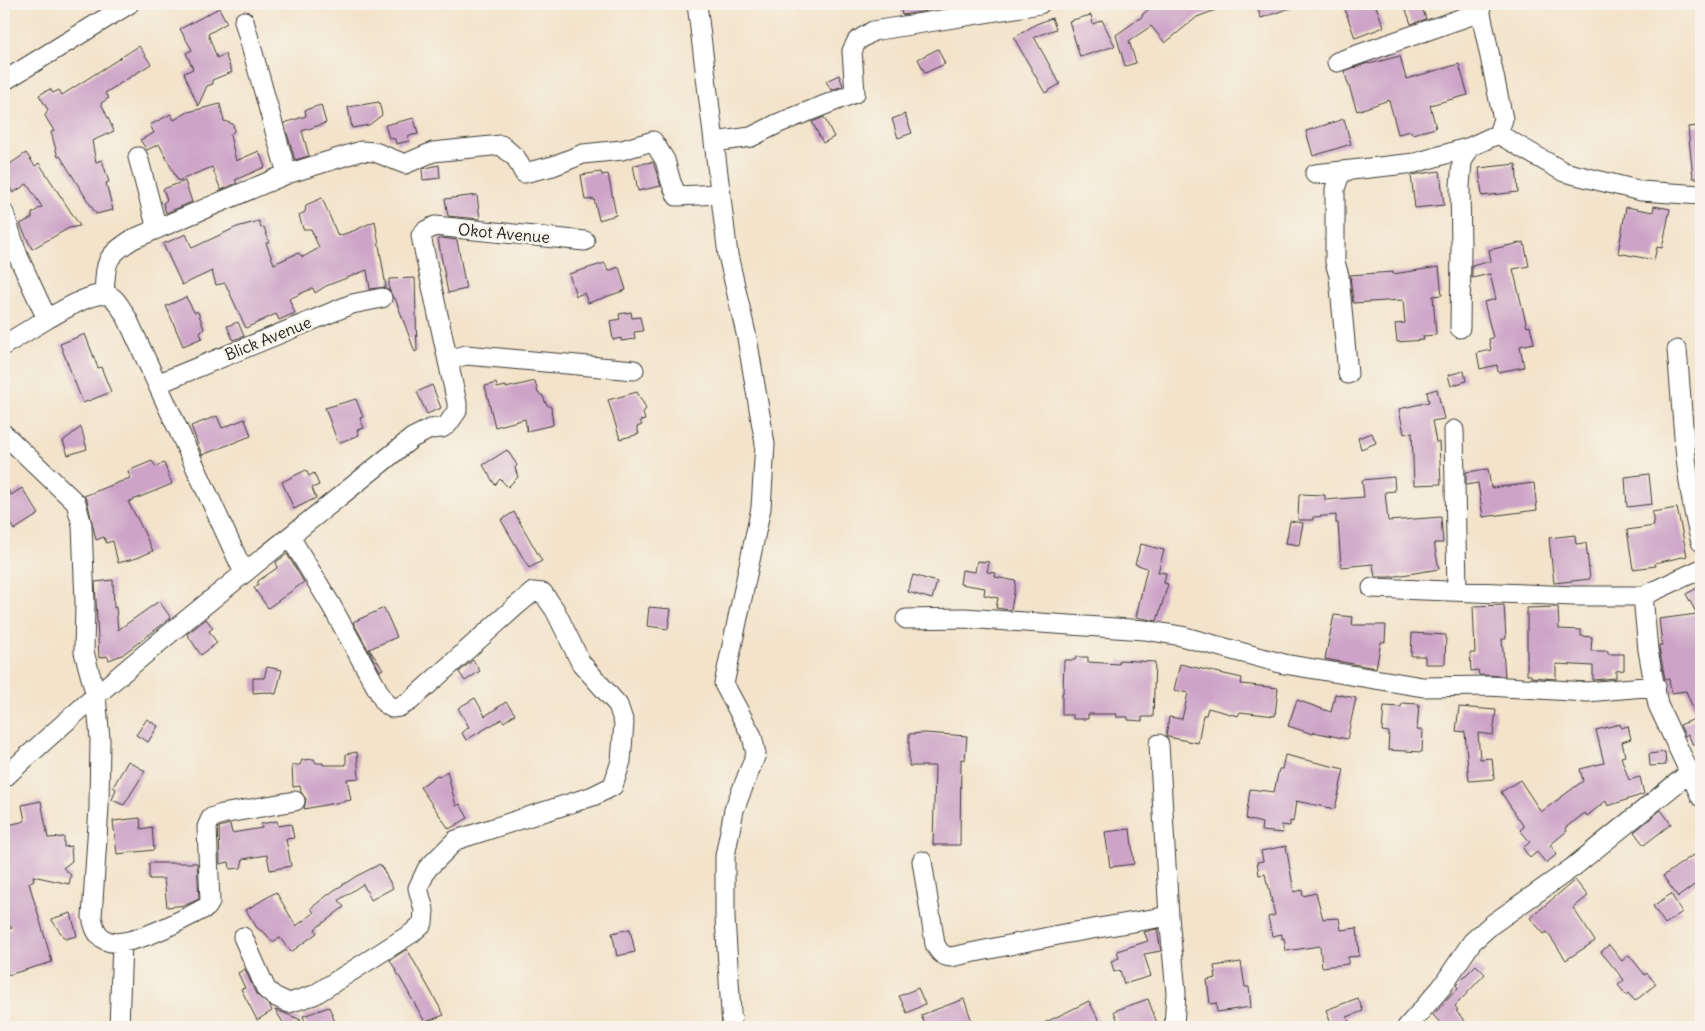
<svg xmlns="http://www.w3.org/2000/svg" width="1705" height="1031" viewBox="0 0 1705 1031" font-family="Delius,sans-serif">
<style>
.building{fill:#cda4c8}
.lines{fill:none;stroke-linecap:round;stroke-linejoin:round}
.minor-casing{stroke:#3c3a36;stroke-width:21}
.minor{stroke:#fff;stroke-width:19}
.labels{text-anchor:middle;stroke-width:5;stroke-linejoin:round;paint-order:stroke}
.street-label{font-size:16px;fill:#1c1c1c;stroke:#f7f3e8}
</style>
<rect width="100%" height="100%" fill="#f7f3e8"/>
<filter id="ink" filterUnits="userSpaceOnUse"><feTurbulence type="fractalNoise" baseFrequency=".02" numOctaves="2"/><feDisplacementMap in="SourceGraphic" scale="10" xChannelSelector="R" yChannelSelector="G"/><feConvolveMatrix kernelMatrix="1 2 1 2 8 2 1 2 1" color-interpolation-filters="sRGB"/></filter>
<filter id="wash" filterUnits="userSpaceOnUse"><feTurbulence type="fractalNoise" baseFrequency=".0096" numOctaves="4" result="noise"/><feDisplacementMap in="SourceGraphic" scale="20" xChannelSelector="R" yChannelSelector="G"/><feGaussianBlur stdDeviation="1.12" result="paint"/><feColorMatrix in="noise" values="0 0 0 0 0 0 0 0 0 0 0 0 0 0 0 0 0 1.4 0 .05"/><feComposite in="paint" operator="in"/></filter>
<g filter="url(#wash)">
<rect width="100%" height="100%" fill="#f3e3ca"/>
<g id="blocks">
<path class="building" d="M900 4H926L927 11 902 15Z
M1155 4H1229V5L1197 17 1165 43 1151 26 1129 41 1136 63 1125 66 1116 35 1143 16 1142 15Z
M1256 4H1296V6L1261 18Z
M1343 4H1375L1384 27 1355 38Z
M1404 4H1421L1426 19 1411 24Z
M219 8 227 23 208 34 217 58 225 54 232 72 212 80 213 84 207 86 198 106 184 73 193 69 186 53 192 50 180 29Z
M1091 15 1093 24 1102 20 1115 46 1080 57 1069 21Z
M1052 18 1056 29 1034 37 1060 84 1045 93 1014 38 1036 24Z
M139 46 151 64 105 93 109 98 101 103 114 131 92 141 96 162 102 160 109 182 106 183 113 210 96 214 60 156 58 157 51 132 54 131 45 116 48 110 39 95 50 89 53 93 59 90 62 95Z
M938 49 945 64 925 73 918 59Z
M1400 56 1406 79 1459 64 1468 95 1430 105 1436 128 1412 134 1411 131 1398 134 1389 100 1357 111 1344 71 1368 63 1369 64Z
M839 75 843 86 831 90 826 81Z
M379 102 382 115 369 125 352 128 348 107Z
M220 104 224 121 233 124 234 131 230 135 236 161 259 151 265 167 235 180 237 183 221 190 212 167 178 181 159 144 147 150 140 140 154 133 150 125 171 114 174 120 188 112Z
M321 105 326 123 302 131 309 156 295 160 284 123 306 116 305 110Z
M905 114 912 133 898 138 892 119Z
M824 117 834 137 823 143 812 122Z
M414 118 418 134 408 136 409 141 396 144 395 139 389 138 385 125Z
M1344 119 1351 144 1313 156 1306 131Z
M1701 126V178H1693L1688 127Z
M26 153 35 166 39 163 80 226 69 228 32 249 20 224 32 218V213L42 207 27 184 13 193 4 178V168Z
M653 162 661 186 638 191 633 165Z
M1516 164 1518 192 1482 196 1479 168Z
M439 165 440 178 423 180 422 169Z
M1440 171 1444 205 1415 208 1411 175Z
M601 172 602 175 608 174 616 215 599 220 594 199 585 200 581 175Z
M185 181 192 202 166 213 163 203 167 200 163 189Z
M477 195 480 219 448 216 445 199Z
M322 198 338 236 353 231 375 221 386 287 370 289 367 270 326 286 315 293 313 288 289 299 295 313 279 320 276 314 246 328 225 283 216 285 212 271 182 285 163 244 186 234 192 248 237 227 259 221 261 228 264 227 269 242 266 243 274 264 298 253 303 257 319 248 311 229H303L299 215 305 212 306 205Z
M1654 206 1670 209 1662 248 1657 247 1654 260 1618 253 1626 207 1653 212Z
M442 238 457 240 466 289 448 293 438 239Z
M1524 242 1529 266 1513 269 1527 327 1530 326 1534 343 1520 346 1524 367 1498 372 1497 365 1480 369 1477 353 1491 350 1489 339 1493 338 1484 302 1496 299 1490 274 1472 278V266L1491 261 1489 250Z
M605 263 608 271 619 267 626 290 588 303 584 293 576 296 569 274Z
M1439 267 1442 295 1433 296 1436 335 1423 336 1424 340 1397 342 1395 324 1405 323 1403 300 1353 303 1350 275 1393 272V274Z
M415 278 417 351 415 352 395 298H393L389 289V279Z
M186 297 194 312H198L204 329 200 333 202 338 183 346 166 306Z
M631 312 632 318 640 317 643 331 634 332 635 339 621 341V338L613 340 610 321 620 319 619 314Z
M238 322 244 336 233 340 227 326Z
M85 334 98 368 101 367 111 392 83 403 60 344Z
M1464 371 1466 381 1451 386 1448 375Z
M535 381 538 393 543 396 546 404 551 407 553 425 527 431 525 419 495 427 485 386 496 383 497 388 506 386V388Z
M432 385 441 408 427 414 417 392Z
M1437 389 1444 419 1432 421 1436 442H1439L1441 484 1414 485 1412 432 1404 434 1399 409 1429 402 1427 392Z
M637 392 646 408 643 413 645 420 640 421 642 425 637 427 639 434 620 439 608 400Z
M356 399 363 417 360 418 364 428 357 430 359 435 338 443 325 408Z
M217 416 222 428 245 419 251 436 202 455 191 426Z
M81 427 87 449 68 455 63 441Z
M1372 433 1376 443 1361 449 1358 438Z
M507 450 517 465 515 468 518 477 508 487 500 479 495 485 483 465Z
M152 461 156 467 164 463 172 484 128 502 138 520 153 551 137 558 118 563 113 541 106 543 104 537 96 540 87 500 84 496 130 478 128 471Z
M1488 469 1491 488 1534 483 1537 510 1483 517 1478 483 1466 485V472Z
M306 470 309 476 314 473 319 485 312 488 316 498 294 509 282 482Z
M1649 474 1652 504 1627 507 1625 477Z
M1394 477 1395 491 1385 492 1388 521 1441 517 1443 543H1434L1439 569 1390 577H1375L1373 564 1341 567 1338 523H1336V515L1313 517V520H1298L1299 494 1325 495V500L1364 497 1362 480Z
M4 483 11 495 22 488 39 514 14 530 4 513Z
M1677 508 1687 556 1655 563 1656 566 1633 569 1627 530 1654 526 1652 512Z
M514 512 542 561 529 568 501 520Z
M1290 521 1303 523 1299 545 1286 543Z
M1575 535 1576 544 1586 543 1590 579 1554 583 1549 538Z
M1141 544 1164 550 1158 572 1166 573 1164 583 1168 584 1157 621 1136 617 1147 568 1135 564Z
M287 554 304 582 268 608 254 588 258 585V581L277 568 276 562Z
M977 561 989 562 987 572 996 573 995 577 1016 581 1011 610 996 608 998 598 984 595 985 588 960 584 962 570 975 572Z
M913 575 937 582 932 599 908 592Z
M113 580 114 608 116 607 118 630 159 601 171 618 122 655 109 660 107 656 99 658 95 582Z
M1701 586V670L1699 671 1701 681V741L1693 745 1688 734 1685 736 1680 725 1697 718 1686 691 1671 693 1669 679H1665L1659 648V645H1662L1659 619 1697 614 1686 594Z
M1504 605 1506 639H1502L1505 676 1479 675 1478 670 1471 671 1470 653H1475L1473 606Z
M649 607 671 609 668 629 647 626Z
M1558 607 1559 629 1581 630V636L1592 637 1591 651H1608V654H1624V670L1616 671V678L1593 680V666L1556 664V679L1531 677V675H1527V608Z
M384 608 397 637 369 649 383 669 380 671 353 622Z
M1334 615 1353 617 1352 625H1386L1385 642H1381L1376 668 1325 659Z
M206 619 213 628 209 631 217 643 201 655 187 634Z
M1412 633 1446 635 1445 664H1425V656H1411Z
M1076 657H1088V662L1119 664V660L1155 662 1153 717H1142V721L1128 720V717H1116L1117 714H1088V719H1073V715H1062V693H1063L1064 660H1075Z
M473 660 480 671 465 681 459 672Z
M1180 664 1242 678 1241 684 1278 688 1275 716 1240 712 1238 716 1208 708 1206 715H1203L1198 743 1168 737 1166 736 1169 717 1182 719 1188 693 1174 690Z
M267 667 282 670 276 694 266 692 253 693V678H264Z
M1335 694 1356 698 1347 739 1314 732 1313 734 1288 726 1297 700 1331 712Z
M475 698 485 716 506 702 515 714 504 722 502 719 466 740 462 733 469 727 458 708Z
M1402 703 1419 704 1417 730H1423L1422 752 1388 750 1389 732 1382 731 1384 706 1401 707Z
M1459 707 1496 710 1493 735 1478 733 1480 759 1492 758 1494 779 1469 781 1465 732 1456 731Z
M147 719 158 726 148 742 136 735Z
M1620 724 1621 728 1628 726 1631 739 1622 742 1625 756 1621 757 1629 780 1640 777 1644 794 1608 806 1606 801 1587 816 1585 813 1565 828 1567 831 1550 845 1557 854 1546 863 1537 852 1530 858 1523 848 1530 842 1520 830 1524 827 1501 792 1520 780 1541 812 1583 781 1580 769 1604 763 1596 730Z
M925 733 967 736 965 760 961 759 960 845H933L935 766H909V734Z
M357 752 359 778 347 779 351 800 304 809 306 799 301 792 300 786 293 787 292 765H300L302 760 314 759 316 763H323V765H346V754Z
M1665 752 1666 765 1650 766 1649 754Z
M1285 755 1344 769 1335 809 1296 801 1293 822 1290 821V826L1281 825 1283 833 1261 831 1262 823 1246 819 1250 789 1274 792 1279 769H1282Z
M128 761 145 771 124 805 112 800 116 789 113 787Z
M447 771 456 806 460 804 468 818 449 829 420 787 437 775 439 777Z
M41 801 48 838 64 837V847L71 846 72 861 63 868 71 875 69 884 33 876 34 880 29 883 52 962 8 975 4 961V931L12 928 4 919V830L9 829 8 825 25 821 22 805Z
M1661 810 1671 824 1644 845 1634 832Z
M140 818 141 829 152 827 154 850 117 854 113 821Z
M277 821 278 826 291 824 294 838 286 839 291 866 270 870 267 855 243 859 241 868 230 869 229 862 220 864 219 827 230 824 232 833 262 828 261 824Z
M1130 829 1134 864 1110 867 1105 832Z
M1286 846 1294 892 1302 890 1303 896 1316 893 1323 919 1339 918 1341 930 1357 928 1359 956 1348 957V964L1322 967 1320 946 1286 951 1284 938 1282 939V934L1272 936 1268 917 1275 915 1268 884H1267L1265 874 1259 875 1257 862 1263 861 1261 851Z
M1693 855 1701 866V880L1678 897 1663 876Z
M149 863H197L199 899 186 905 167 907 164 879H149Z
M380 864 393 888 371 900 363 884 339 900 344 907 315 929 317 933 291 952 280 938 272 942 266 934 257 928 246 910 276 892 296 926 314 913 311 908 333 891 355 877Z
M1575 880 1588 896 1573 908 1595 941 1566 960 1547 932 1544 934 1530 918Z
M1671 894 1682 912 1665 924 1653 906Z
M71 913 77 936 65 939 51 919Z
M630 929 635 952 617 956 612 933Z
M1157 929 1161 951 1144 954 1151 976 1124 984 1120 970 1114 972 1111 961 1119 958 1117 951 1148 941 1144 932Z
M1609 945 1622 961 1629 955 1645 975 1647 973 1656 984 1635 1001 1628 993 1626 995 1618 985 1624 980 1601 952Z
M407 949 444 1015 425 1022 390 960Z
M1241 962 1245 987H1249L1251 1007 1217 1012 1216 1003 1210 1004 1207 980 1216 978 1214 966Z
M1476 965 1485 974 1455 1006 1458 1010 1456 1011 1470 1027H1444L1433 1015 1458 988 1456 985Z
M245 969 256 994 270 1006 272 1011 257 1020 241 989 245 988 238 973Z
M918 988 925 1004 907 1013 899 996Z
M1358 998 1363 1011 1347 1017 1351 1027H1332L1326 1010Z
M964 999 974 1027H926L921 1015Z
M1148 999 1157 1023 1143 1027H1120L1114 1011Z
M1089 1001 1102 1027H1036Z
M329 1007 337 1027H307L303 1016Z
M275 1010 284 1013 301 1020 289 1027H286Z"/>
</g>
</g>
<g filter="url(#ink)">
<use href="#blocks" fill-opacity="0" stroke="#3c3a36" stroke-width="1"/>
<g class="lines">
<defs>
<path id="minor" d="M697 4 728 255 747 338 765 444 761 508 724 684 752 736 756 754 734 810 725 856V918L732 1027
M244 21 287 174
M1337 62 1480 12
M4 81 129 4
M1498 134 1564 172 1641 191 1701 195
M714 142 751 137 779 123 855 93 852 51 857 41 873 31 1040 4
M138 157 157 229
M1341 171 1335 189V262L1339 276 1348 374
M1315 174 1415 163 1470 147 1498 134 1503 119 1479 4
M4 213 18 256 47 319 4 345
M104 295C106 262 104 257 133 239L287 174 361 151 375 152 405 164 433 152 501 145 516 158 524 173 553 166 583 154 622 150 653 141 665 160 671 182 677 196 721 194
M47 319C62 311 99 286 113 298 119 303 123 312 127 318L244 573
M1460 328 1461 246 1460 186 1462 162 1470 147
M1677 350C1683 413 1684 480 1701 542
M448 360 466 355 634 370
M157 384 352 304 382 298
M1454 430 1457 590
M4 434 76 503 82 525 85 603 84 652 96 696 100 739 99 807 92 917C94 926 96 935 105 940 126 952 187 917 207 907L210 902 207 827 211 818 222 814 295 801
M1372 588 1574 596H1643L1701 569
M1643 596 1648 650 1658 705 1701 797
M906 619 964 618 1145 630 1181 636 1284 664 1423 687 1489 686 1587 692 1656 686
M1159 744 1169 916
M4 778C133 657 275 550 412 438L430 429 442 428 448 424 457 411V403L421 236 425 231 435 226 585 241
M922 861 935 944C939 952 942 956 951 957L1063 934 1169 916 1176 993 1174 1027
M243 937 266 989 274 996 289 1003 314 995 412 933 423 923 424 910 418 888 427 869 456 840 593 796 613 786 621 761 624 723 618 705 581 663 555 610 543 593 533 592 516 606 410 701 399 707 392 708 385 703 331 605 290 537
M119 1027 122 942
M1407 1027 1441 988 1472 942 1491 925 1572 868 1689 773"/>
</defs>
<use href="#minor" class="minor-casing"/>
<use href="#minor" class="minor"/>
</g>
</g>
<g class="labels">
<g class="street-label">
<text transform="translate(504 233) rotate(5)" y="6">Okot Avenue</text>
<text transform="translate(268 338) rotate(-22)" y="6">Blick Avenue</text>
</g>
</g>
<rect width="1705" height="1031" fill="none" stroke="#f7f3e8" stroke-width="20"/>
</svg>
